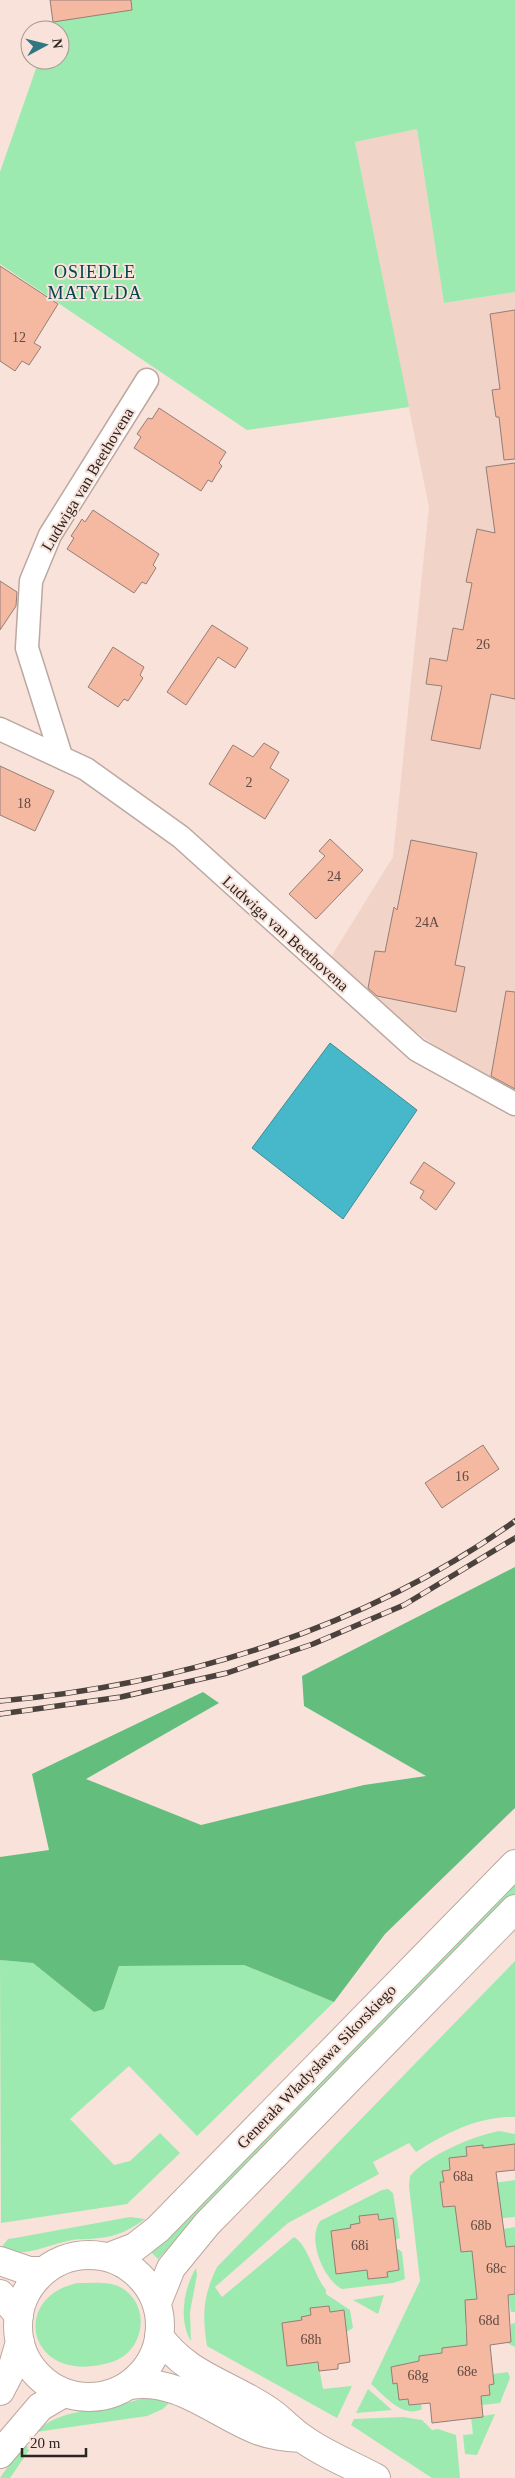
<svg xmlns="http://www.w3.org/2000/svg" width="515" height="2478" viewBox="0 0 515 2478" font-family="Georgia,serif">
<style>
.built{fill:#f1d3c8}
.green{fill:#9ceaaf}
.forest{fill:#63be7d}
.water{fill:#46b8c9;stroke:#3e8c97}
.building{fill:#f5b8a1;stroke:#937f78}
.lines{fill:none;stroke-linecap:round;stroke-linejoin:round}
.minor-casing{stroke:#bca8a0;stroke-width:25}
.tertiary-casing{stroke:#bca8a0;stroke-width:30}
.secondary-casing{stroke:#bca8a0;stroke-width:30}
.minor{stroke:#fff;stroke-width:22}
.tertiary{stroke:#fff;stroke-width:28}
.secondary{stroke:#fff;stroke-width:28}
.rail-casing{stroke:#4b413d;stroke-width:5.5}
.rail{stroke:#f8e2da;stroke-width:4;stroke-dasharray:11;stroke-linecap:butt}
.labels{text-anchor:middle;stroke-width:4;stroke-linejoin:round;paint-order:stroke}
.number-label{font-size:14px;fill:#5f4a42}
.street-label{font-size:16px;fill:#2d2522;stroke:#f8e2da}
.neighbourhood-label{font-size:18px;letter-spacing:1px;fill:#02444d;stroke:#f8e2da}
</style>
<rect width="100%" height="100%" fill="#f8e2da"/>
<path class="built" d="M417 129 444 303 515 292V1094L488 1083 365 996 331 957 393 857 429 507 355 142Z"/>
<path class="green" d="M103 0H515V292L444 303 417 129 355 142 409 407 247 430 0 264V172L39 60H60V30H50L53 22 105 14Z
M515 1879V1894L158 2259 150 2251Z
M0 1960 33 1963 94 2012 104 2008 119 1966 244 1965 334 2002 197 2136 129 2066 70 2119 114 2165 130 2161 160 2133 180 2153 127 2204 1 2223Z
M515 1961V2117C478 2116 446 2133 416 2152L409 2143 373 2162 379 2174 288 2223 215 2287 222 2297 294 2237C308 2245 314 2275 326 2290V2294L350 2310 353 2328 346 2332 344 2310 330 2312 329 2306 310 2308 311 2315 302 2317V2320L282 2323 287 2365 318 2362 323 2389 352 2386 337 2418 207 2346C202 2314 203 2296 217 2267Z
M499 2131 515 2134V2151L483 2148 482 2145 466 2147 467 2156 449 2159 450 2170 443 2171 444 2182 440 2183 443 2207 457 2205 461 2252 473 2251 477 2299 465 2301 470 2323 465 2324 467 2348 465 2345 442 2348V2353L419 2356V2361L391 2367 393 2384 397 2383 399 2400 408 2399 409 2405 421 2404 422 2409C403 2419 384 2395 371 2384L420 2281 409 2186 410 2176C428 2155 471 2137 499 2131Z
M515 2180V2217L502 2218 486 2184Z
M388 2189 393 2193 400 2238 395 2240 393 2218 379 2220 378 2214 359 2216 360 2223 351 2225V2228L331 2231 336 2273 367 2270 368 2279 387 2277V2272L396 2249H398L402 2252 405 2279 393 2283 342 2289C323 2279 307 2239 320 2221L382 2190Z
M130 2217 145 2219C131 2229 116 2237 99 2238 88 2240 78 2238 68 2241 44 2246 25 2258 0 2249L8 2239 15 2238Z
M515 2227V2246L504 2247 503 2229Z
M196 2268 197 2275 190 2312 191 2341C178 2320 184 2288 196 2268Z
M78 2283C92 2283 108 2281 120 2287 152 2304 145 2352 112 2362 28 2388 8 2297 78 2283Z
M515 2294V2312H511L508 2295Z
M384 2295 378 2314 353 2300Z
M515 2323V2347L507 2343 511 2342V2324Z
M508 2372 510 2378 500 2403 482 2405 481 2396 489 2385 494 2384 493 2374Z
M368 2389 392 2410 356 2413Z
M154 2397 172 2400 163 2409 147 2416 36 2432C59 2410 87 2412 116 2406 129 2403 140 2398 154 2397Z
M495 2414 477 2455 465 2454 463 2435 473 2434 471 2418Z
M403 2417 422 2420 432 2430 438 2429 456 2435 460 2478H432L351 2425 354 2419Z
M24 2444 30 2449 10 2478H0Z"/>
<path class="forest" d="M515 1567V1808L385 1934 334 2002 244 1965 119 1966 104 2009 94 2012 33 1963 0 1960V1857L49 1850 32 1774 203 1692 219 1703 86 1779 201 1825 364 1785 426 1776 304 1706 302 1676Z"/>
<path class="water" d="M330 1043 417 1110 343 1219 252 1148Z"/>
<path class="building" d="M50 0H131L132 10 53 22Z
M0 266 58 304 34 343 41 347 29 365 22 361 15 371 0 361Z
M515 310V459L504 460 499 417H496L492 390 500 389 490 314Z
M159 408 226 452 219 463 222 466 216 475 212 482 208 480 201 491 134 448 141 437 137 434 148 418 152 419Z
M515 463V699L491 694 480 749 431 740 442 686 426 684 430 658 447 661 453 628 463 630 472 583 466 582 477 529 495 533 486 467Z
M93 510 159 554 153 565 156 568 146 584 142 582 134 593 67 549 74 538 71 536 77 527 82 519 85 522Z
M0 581 17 592 16 606 0 630Z
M212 625 248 648 235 668 218 657 186 705 167 692Z
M113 647 144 667 140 675 143 678 128 701 124 699 118 707 88 687Z
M264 743 279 752 270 768 289 780 265 819 209 784 233 745 253 757Z
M0 766 54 791 35 831 0 815Z
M330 839 363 870 316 919 289 894 325 856 319 851Z
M411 840 477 853 455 965 465 967 456 1012 377 996 368 988 375 951 385 952 394 907 397 910Z
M506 991 515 992V1089L491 1076Z
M424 1162 455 1183 436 1210 420 1198 424 1191 410 1183Z
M483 1445 499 1469 442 1508 425 1483Z
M515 2144V2170L496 2172 506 2247 515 2246V2294L508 2295 511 2342 490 2345 494 2384 489 2385 490 2395 481 2396 483 2417 432 2423 430 2403 409 2405 408 2399 399 2400 397 2383 393 2384 391 2367 419 2361V2356L442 2353V2348L467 2345 465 2300 477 2299 472 2251 461 2252 455 2206 443 2207 440 2182H444L442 2171 450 2170 449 2158 467 2156 466 2147 483 2145V2148Z
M378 2214 379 2220 393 2218 399 2270 387 2272 388 2277 368 2279 367 2270 336 2274 331 2231 351 2228 350 2225 360 2223 359 2216Z
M329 2306 330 2312 344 2310 350 2362 338 2364V2369L319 2371 318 2362 287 2366 282 2323 302 2320 301 2317 311 2315 310 2308Z"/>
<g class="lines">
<defs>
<path id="minor" d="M0 729 86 769 181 837 417 1050 515 1104
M61 756 27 648 31 581 50 535 147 380"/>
<path id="tertiary" d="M0 2261 29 2271H43
M0 2294 19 2315
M159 2336C186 2375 229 2384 266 2409 279 2417 289 2429 302 2438 323 2454 352 2465 376 2478
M130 2385C177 2377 216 2414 257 2430 272 2436 287 2437 302 2438"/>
<path id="secondary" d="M18 2326a71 71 0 1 1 142 0a71 71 0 1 1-142 0Z
M109 2257 135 2247 158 2229 515 1864
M157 2303 171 2268 207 2224 515 1909
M0 2391 13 2366 20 2342
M0 2454 40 2407 64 2393"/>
</defs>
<use href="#minor" class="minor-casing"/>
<use href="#tertiary" class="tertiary-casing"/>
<use href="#secondary" class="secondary-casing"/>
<use href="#minor" class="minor"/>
<use href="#tertiary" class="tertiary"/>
<use href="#secondary" class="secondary"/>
<defs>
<path id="rail" d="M0 1701C181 1685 366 1628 515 1521
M0 1714 121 1697 227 1673 313 1644 404 1605 515 1538"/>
</defs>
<use href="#rail" class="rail-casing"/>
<use href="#rail" class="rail"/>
</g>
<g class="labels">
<g class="number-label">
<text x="19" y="342">12</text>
<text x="483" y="649">26</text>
<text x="249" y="787">2</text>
<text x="24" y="808">18</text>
<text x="334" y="881">24</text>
<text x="427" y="927">24A</text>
<text x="462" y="1481">16</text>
<text x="463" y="2181">68a</text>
<text x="481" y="2230">68b</text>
<text x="360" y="2250">68i</text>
<text x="496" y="2273">68c</text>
<text x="489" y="2325">68d</text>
<text x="311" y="2344">68h</text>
<text x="467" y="2376">68e</text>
<text x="418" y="2380">68g</text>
</g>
<g class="street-label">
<text transform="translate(87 479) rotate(-59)" y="6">Ludwiga van Beethovena</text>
<text transform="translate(286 933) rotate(42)" y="6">Ludwiga van Beethovena</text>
<text transform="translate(316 2066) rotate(-46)" y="6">Generała Władysława Sikorskiego</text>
</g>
<g class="neighbourhood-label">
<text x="95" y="278">OSIEDLE<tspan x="95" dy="21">MATYLDA</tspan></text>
</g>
</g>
<g transform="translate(45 45) rotate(83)"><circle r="24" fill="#f8e2da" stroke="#a79690"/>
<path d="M0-4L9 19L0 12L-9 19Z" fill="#307782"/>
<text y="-8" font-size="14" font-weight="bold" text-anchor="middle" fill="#2d2522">N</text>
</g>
<path d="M22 2448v8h64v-8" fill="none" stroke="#2d2522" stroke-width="2.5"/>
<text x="30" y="2448" font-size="15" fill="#2d2522" stroke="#f8e2da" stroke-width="4" paint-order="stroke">20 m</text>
</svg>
